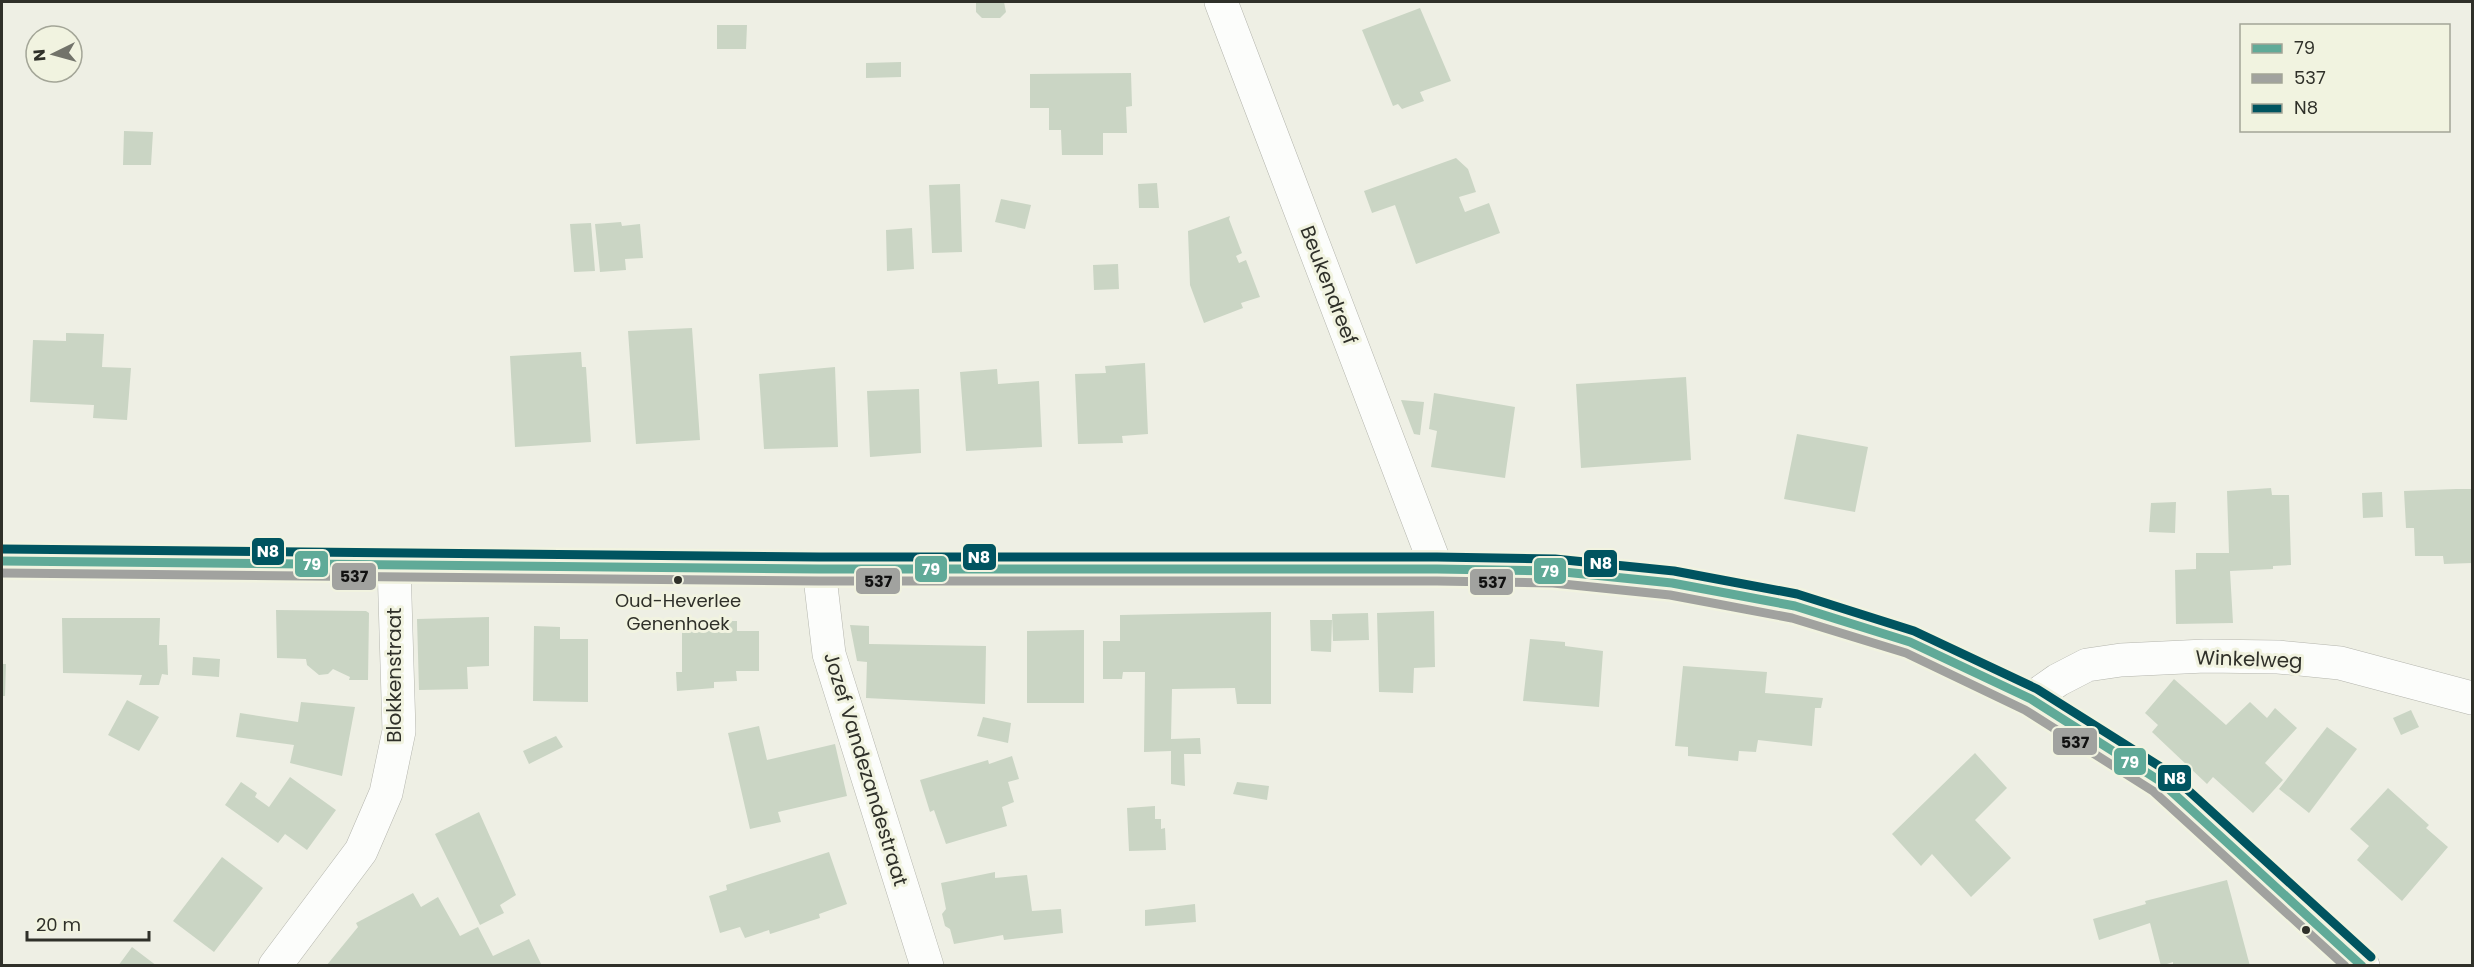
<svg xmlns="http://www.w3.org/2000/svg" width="2474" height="967" viewBox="0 0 2474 967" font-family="Poppins,sans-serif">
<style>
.building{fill:#cad5c4}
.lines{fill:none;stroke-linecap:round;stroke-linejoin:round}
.minor-casing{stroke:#b4b5ad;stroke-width:34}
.tertiary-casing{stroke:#b4b5ad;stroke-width:34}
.minor{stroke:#fcfdfb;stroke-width:33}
.tertiary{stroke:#fcfdfb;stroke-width:33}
.bus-1-casing{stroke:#f1f3e0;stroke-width:14}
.bus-2-casing{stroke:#f1f3e0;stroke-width:14}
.bus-3-casing{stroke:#f1f3e0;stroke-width:14}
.bus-1{stroke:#60aa98;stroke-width:9}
.bus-2{stroke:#a1a29f;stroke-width:9}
.bus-3{stroke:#005460;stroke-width:9}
.bus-dot{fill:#2f3029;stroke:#f1f3e0;stroke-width:2}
.labels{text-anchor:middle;stroke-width:6;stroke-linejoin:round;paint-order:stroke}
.bus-label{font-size:18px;fill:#2f3029;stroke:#f1f3e0}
.street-label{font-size:20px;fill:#2f3029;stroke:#f1f3e0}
.line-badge{stroke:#f1f3e0;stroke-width:2}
.badge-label{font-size:16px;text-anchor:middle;font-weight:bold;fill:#fff}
.pale-badge-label{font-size:16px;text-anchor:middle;font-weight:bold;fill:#111}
</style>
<rect width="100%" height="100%" fill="#eeefe4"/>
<path class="building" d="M976 2H1004L1006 12 1000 18H982L976 12Z
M1420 8 1451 81 1420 92 1424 101 1402 109 1398 104 1393 106 1362 30Z
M717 25H747L746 49H717Z
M901 62V77L866 78V63Z
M1131 73 1132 106 1126 107 1127 133H1103V155H1062L1061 130H1049V108H1030V74Z
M124 131 153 132 151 165H123Z
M1456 158 1468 169 1476 192 1459 197 1465 212 1489 203 1500 233 1416 264 1395 205 1372 213 1364 191Z
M1157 183 1159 208H1139L1138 184Z
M960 184 962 252 932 253 929 185Z
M1001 199 1031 205 1025 229 995 222Z
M1230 216 1229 219 1242 253 1236 256 1239 263 1246 260 1260 297 1241 303 1243 308 1204 323 1190 285 1188 231Z
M621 222 622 226 640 224 643 258 625 259 626 270 600 272 595 224Z
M591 223 595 271 574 272 570 224Z
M912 228 914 269 887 271 886 230Z
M1118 264 1119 289 1094 290 1093 265Z
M692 328 700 440 636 444 628 331Z
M66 333 104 334 102 367 131 368 127 420 93 418 94 405 30 402 33 340 66 341Z
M581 352 582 367H586L591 442 515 447 510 356Z
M1145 363 1148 434 1122 436 1123 443 1078 444 1075 374 1106 373 1105 366Z
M835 367 838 447 764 449 759 374Z
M997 369 998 384 1039 381 1042 447 966 451 960 372Z
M1686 377 1691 460 1581 468 1576 384Z
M919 389 921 453 870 457 867 391Z
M1434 393 1515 407 1505 478 1431 467 1437 431 1429 429Z
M1401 400 1424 402 1420 435 1414 434Z
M1797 434 1868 447 1855 512 1784 499Z
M2271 488 2272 495H2289L2291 565 2273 566V569L2230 571 2233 623 2176 624 2175 570 2196 569V553H2229L2227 491Z
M2456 489H2472V563L2444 564 2443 556H2415L2414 528H2406L2404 491Z
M2382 492 2383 517 2363 518 2362 493Z
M2176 502 2175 533 2149 532 2151 503Z
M276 610 366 611 369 613 368 680H349L350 677 333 669 328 674 319 675 307 665 306 659 277 658Z
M1434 611 1435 667 1414 668 1413 693 1379 692 1377 613Z
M1271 612V704H1237L1235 688 1172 689 1171 739 1200 738 1201 754H1184L1185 786 1171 784V751L1144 752 1145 672H1123L1122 679H1103V641H1120V615Z
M1368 613 1369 640 1333 641 1332 614Z
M489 617V666L467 667 468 689 419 690 417 619Z
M62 618H160L159 645H167L168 675 162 674 159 685H139L142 675 63 673Z
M1310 620H1332L1331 652 1311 651Z
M682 621H737V631H759V671H736L737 681 714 682V688L677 691 676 672H682Z
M850 625 869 626V644L986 646 985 704 866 698 867 662 857 661Z
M534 626 560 627V639H588V702L533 701Z
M1084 630V703H1027V631Z
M1530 639 1565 642V646L1603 651 1599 707 1523 701Z
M193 657 220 659 219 677 192 675Z
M2 664H6L5 696H2Z
M1683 666 1767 672 1765 693 1823 698 1821 708H1815L1812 746 1758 740 1756 752 1739 751 1738 761 1688 756V747L1675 746Z
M2174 679 2226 725 2250 702 2267 718 2275 708 2297 728 2265 763 2283 780 2253 813 2213 777 2207 784 2152 732 2158 725 2145 713Z
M127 700 159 717 139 751 108 735Z
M301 702 355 707 342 776 290 763 294 745 236 737 240 713 298 722Z
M2411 710 2419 727 2401 735 2393 718Z
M983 717 1011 723 1008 743 977 736Z
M759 726 767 760 835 744 847 796 778 812 781 822 750 829 728 733Z
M2327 727 2357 749 2309 813 2279 789Z
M556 736 563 747 529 764 523 751Z
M1975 753 2007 788 1975 820 2011 858 1971 897 1932 854 1921 866 1892 834Z
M1012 756 1019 779 1008 782 1014 802 1002 807 1007 826 946 844 934 810 930 812 920 780 988 760 989 764Z
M290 777 336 810 307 850 285 834 278 843 225 805 241 782 257 793 255 797 269 807Z
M1237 782 1269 786 1267 800 1233 794Z
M2388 788 2429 825 2426 828 2448 847 2402 901 2357 860 2369 846 2350 829Z
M1155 806V819H1161V829L1165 828 1166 850 1129 851 1127 808Z
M479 812 516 895 500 905 504 913 480 925 435 834Z
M829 852 847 904 819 914 820 918 770 934 769 930 745 938 740 927 720 933 709 896 727 890 726 885Z
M222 857 263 888 214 952 173 921Z
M995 872V878L1027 875 1032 911 1061 909 1063 933 1004 940 1003 935 954 944 950 929 945 926 942 914 946 909 941 883Z
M2227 880 2250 966H2173V962L2161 966 2150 923 2099 940 2093 919 2146 904 2145 901Z
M413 893 421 907 438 897 460 936 478 927 493 956 529 939 542 966H326L358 927 356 923Z
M1195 904 1196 922 1145 926V910Z
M132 947 157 966H118Z"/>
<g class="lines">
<defs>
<path id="minor" d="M1221 2 1437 569
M819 569 829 654 927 966
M2031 699 2058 680 2087 665 2121 660 2205 656 2278 657 2340 663 2472 698
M275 966 361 851 386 793 399 731 394 565"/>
<path id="tertiary" d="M2 561 819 569H1437L1554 571 1672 583 1795 606 1910 642 2031 699 2160 781 2363 966"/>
</defs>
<use href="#minor" class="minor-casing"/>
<use href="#tertiary" class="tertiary-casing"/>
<use href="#minor" class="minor"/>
<use href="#tertiary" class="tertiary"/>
<defs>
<path id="bus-1" d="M2 561 819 569H1437L1554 571 1672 583 1795 606 1910 642 2031 699 2160 781 2362 966"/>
<path id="bus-2" d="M2 573 819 581H1437L1553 583 1670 595 1792 618 1906 653 2025 710 2153 791 2345 966"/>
<path id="bus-3" d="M2 549 819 557H1437L1555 559 1674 571 1797 594 1914 631 2037 689 2167 771 2371 957"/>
</defs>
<use href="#bus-1" class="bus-1-casing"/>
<use href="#bus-2" class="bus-2-casing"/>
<use href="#bus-3" class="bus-3-casing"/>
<use href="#bus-1" class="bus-1"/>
<use href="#bus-2" class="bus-2"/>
<use href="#bus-3" class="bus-3"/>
</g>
<g class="bus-dot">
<circle cx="678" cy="580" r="5"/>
<circle cx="2306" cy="930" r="5"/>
</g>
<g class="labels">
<g class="bus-label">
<text x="678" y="607">Oud-Heverlee<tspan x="678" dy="23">Genenhoek</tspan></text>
</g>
<g class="street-label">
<text transform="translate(1329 285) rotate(69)" y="7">Beukendreef</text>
<text transform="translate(2249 659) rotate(2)" y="7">Winkelweg</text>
<text transform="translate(394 675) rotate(-90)" y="7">Blokkenstraat</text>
<text transform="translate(866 769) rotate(73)" y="7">Jozef Vandezandestraat</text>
</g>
</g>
<g class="line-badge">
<rect x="251" y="537" width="34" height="29" rx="6" fill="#005460"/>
<rect x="962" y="543" width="35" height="28" rx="6" fill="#005460"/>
<rect x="1583" y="549" width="35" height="29" rx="6" fill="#005460"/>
<rect x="294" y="550" width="35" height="28" rx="6" fill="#60aa98"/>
<rect x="914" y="555" width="34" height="28" rx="6" fill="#60aa98"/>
<rect x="1533" y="557" width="34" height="28" rx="6" fill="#60aa98"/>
<rect x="331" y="562" width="46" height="29" rx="6" fill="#a1a29f"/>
<rect x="855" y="567" width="46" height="28" rx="6" fill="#a1a29f"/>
<rect x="1469" y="568" width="45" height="28" rx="6" fill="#a1a29f"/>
<rect x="2052" y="727" width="46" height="29" rx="6" fill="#a1a29f"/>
<rect x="2113" y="747" width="34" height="29" rx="6" fill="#60aa98"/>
<rect x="2157" y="764" width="35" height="28" rx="6" fill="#005460"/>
</g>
<g class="badge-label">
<text x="268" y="557">N8</text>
<text x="979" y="563">N8</text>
<text x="1601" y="569">N8</text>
<text x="312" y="570">79</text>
<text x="931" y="575">79</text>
<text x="1550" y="577">79</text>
<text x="2130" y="768">79</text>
<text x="2175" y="784">N8</text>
</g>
<g class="pale-badge-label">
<text x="354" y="582">537</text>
<text x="878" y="587">537</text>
<text x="1492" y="588">537</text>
<text x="2075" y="748">537</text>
</g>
<rect width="2474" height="967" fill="none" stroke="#2f3029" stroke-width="6"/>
<rect x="2240" y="24" width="210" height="108" fill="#f1f3e0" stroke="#a3a597" stroke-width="1.5"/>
<rect x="2252" y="44" width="30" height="9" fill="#60aa98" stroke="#a3a597" stroke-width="1.5"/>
<text x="2294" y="54" font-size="18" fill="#2f3029">79</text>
<rect x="2252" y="74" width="30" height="9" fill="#a1a29f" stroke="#a3a597" stroke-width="1.5"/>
<text x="2294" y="84" font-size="18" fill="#2f3029">537</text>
<rect x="2252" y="104" width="30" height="9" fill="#005460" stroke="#a3a597" stroke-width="1.5"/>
<text x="2294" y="114" font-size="18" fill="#2f3029">N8</text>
<g transform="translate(54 54) rotate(265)"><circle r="28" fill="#f1f3e0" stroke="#a3a597" stroke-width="1.5"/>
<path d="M0-4.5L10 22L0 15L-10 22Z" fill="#72736a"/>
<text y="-9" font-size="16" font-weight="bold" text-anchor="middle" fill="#2f3029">N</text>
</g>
<path d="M27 931v9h122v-9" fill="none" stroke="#2f3029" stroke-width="3"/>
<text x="36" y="931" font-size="18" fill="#2f3029" stroke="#f1f3e0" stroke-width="4.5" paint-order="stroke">20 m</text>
</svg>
